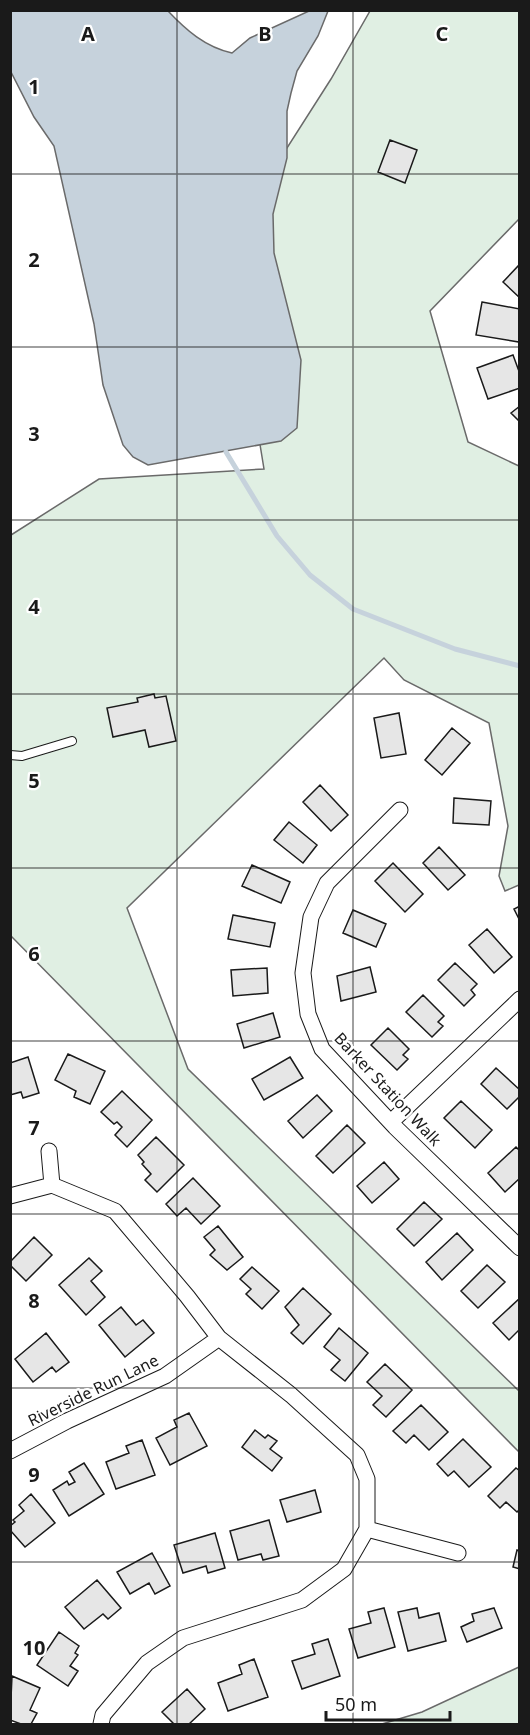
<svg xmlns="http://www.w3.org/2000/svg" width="530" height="1735" viewBox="0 0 530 1735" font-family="'Noto Sans',sans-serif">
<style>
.green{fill:#e0efe3;stroke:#6a6a6a;stroke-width:1.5}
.water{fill:#c6d2dc;stroke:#6a6a6a;stroke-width:1.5}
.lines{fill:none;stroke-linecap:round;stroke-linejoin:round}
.stream{stroke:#c6d2dc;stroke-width:5}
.building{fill:#e6e6e6;stroke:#1a1a1a;stroke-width:1.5}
.lane-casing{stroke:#1a1a1a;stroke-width:10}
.street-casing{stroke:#1a1a1a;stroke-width:17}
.lane{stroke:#fff;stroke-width:8}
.street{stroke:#fff;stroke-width:15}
.grid{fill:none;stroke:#1a1a1a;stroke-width:1.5;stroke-opacity:0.55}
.labels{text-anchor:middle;stroke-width:4.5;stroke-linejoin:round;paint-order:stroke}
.street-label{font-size:16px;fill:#1a1a1a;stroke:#fff}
.grid-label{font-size:20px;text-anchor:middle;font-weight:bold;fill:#1a1a1a;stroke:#fff;stroke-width:4.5;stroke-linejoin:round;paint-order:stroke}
</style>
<rect width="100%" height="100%" fill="#fff"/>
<path class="green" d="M370 11H519V219L430 311 468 442 519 466V885L505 891 499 876 508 826 489 723 404 680 384 658 127 908 188 1069 519 1391V1452L11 936V535L99 479 264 469 227 242 331 79Z
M519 1667V1724H382L422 1712Z"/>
<path class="water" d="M11 10 168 11C186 30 205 47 232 53L250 38 309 11H328L318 36 297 71 291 93 287 111V158L273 214 274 253 301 360 297 428 281 441 148 465 133 457 123 445 103 385 94 324 54 146 34 117 11 72Z"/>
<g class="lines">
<path class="stream" d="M226 452 277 536 310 575 353 609 455 649 520 666"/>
</g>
<path class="building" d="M390 140 417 150 405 183 378 172Z
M520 264V298L503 282Z
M482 302 520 309 519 342 476 335Z
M513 355 520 374V388L488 399 477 368Z
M520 406V422L511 413Z
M154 694 155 698 166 696 176 741 149 747 145 730 113 737 107 708 138 702 137 698Z
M399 713 406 754 381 758 374 718Z
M452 728 470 743 442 775 425 760Z
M320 785 348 815 331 831 303 802Z
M454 798 491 801 489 825 453 823Z
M289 822 317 845 303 863 274 840Z
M439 847 465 875 448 890 423 863Z
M393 863 423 894 405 912 375 881Z
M252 865 290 882 281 903 242 886Z
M520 906V921L514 909Z
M353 910 386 924 376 947 343 933Z
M233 915 275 923 270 947 228 939Z
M487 929 512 957 494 973 469 945Z
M455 963 477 984 471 990 475 995 464 1006 438 980Z
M370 967 376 992 341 1001 337 976Z
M267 968 268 993 233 996 231 970Z
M423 995 444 1016 438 1022 443 1026 432 1037 406 1012Z
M273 1013 280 1037 244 1048 237 1024Z
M388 1028 409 1049 403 1055 408 1059 397 1070 371 1045Z
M68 1054 105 1071 90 1104 74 1097 76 1091 55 1080Z
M28 1057 39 1093 23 1098 21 1092 10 1095V1063Z
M290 1057 303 1078 264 1100 252 1079Z
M496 1068 520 1090V1096L507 1109 481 1084Z
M122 1091 152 1120 127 1147 115 1135 122 1127 117 1122 114 1124 101 1112Z
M317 1095 332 1111 303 1138 288 1121Z
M461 1101 492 1130 475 1148 444 1118Z
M347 1125 365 1143 333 1173 316 1156Z
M156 1137 184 1165 157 1192 145 1180 151 1174 142 1164 144 1162 138 1155Z
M516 1147 520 1151V1178L505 1192 488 1173Z
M384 1162 399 1179 372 1203 357 1186Z
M193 1178 220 1206 201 1224 186 1208 177 1216 166 1204Z
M424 1202 442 1219 414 1246 397 1229Z
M218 1226 243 1257 227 1270 210 1255 215 1250 204 1237Z
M457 1233 473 1250 442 1280 426 1262Z
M34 1237 52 1255 26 1281 10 1265V1262Z
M89 1258 102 1271 91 1281 105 1297 86 1315 59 1285Z
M487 1265 505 1282 478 1308 461 1291Z
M252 1267 279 1291 262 1309 246 1294 251 1289 240 1279Z
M303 1288 331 1314 303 1344 291 1333 299 1325 285 1307Z
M520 1298V1329L509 1340 493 1323Z
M121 1307 136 1325 143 1320 154 1333 125 1357 99 1325Z
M339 1328 368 1353 345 1381 331 1370 340 1360 324 1347Z
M46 1333 69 1362 56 1372 52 1367 33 1382 15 1359Z
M385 1364 412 1390 386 1417 373 1405 382 1396 367 1382Z
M421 1405 448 1432 429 1450 414 1435 406 1443 393 1431Z
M189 1413 207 1446 170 1465 156 1438 177 1427 174 1420Z
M255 1430 265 1438 268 1435 277 1441 270 1449 282 1458 272 1471 242 1447Z
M463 1439 491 1467 469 1487 454 1471 448 1476 437 1464Z
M142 1440 155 1475 116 1489 106 1462 129 1453 126 1446Z
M84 1463 104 1494 69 1516 53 1490 67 1481 69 1485 75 1482 69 1472Z
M516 1468 520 1471V1509L517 1512 506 1502 500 1508 488 1496Z
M315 1490 321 1512 287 1522 280 1500Z
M31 1494 55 1523 25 1547 10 1530V1526L15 1522 13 1520 24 1511 19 1505Z
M269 1520 279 1556 263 1560 261 1554 238 1560 230 1531Z
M215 1533 225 1568 208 1573 206 1566 183 1573 174 1545Z
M517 1550 520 1551V1569L513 1567Z
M152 1553 170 1586 155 1594 149 1583 130 1594 117 1572Z
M97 1580 121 1608 108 1619 103 1614 84 1629 65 1607Z
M384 1608 395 1647 358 1658 349 1629 371 1623 368 1612Z
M417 1608 419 1618 439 1613 446 1641 408 1651 398 1612Z
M494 1608 502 1628 467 1642 461 1627 474 1621 472 1614Z
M59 1632 79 1646 75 1653 78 1655 70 1666 78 1671 68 1686 37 1665Z
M328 1639 340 1676 302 1689 292 1661 315 1654 312 1644Z
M254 1659 268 1697 228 1711 218 1683 242 1674 239 1665Z
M12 1676 40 1688 30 1710 37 1713 31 1724H21L10 1720Z
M187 1689 205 1709 189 1724H174L162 1712Z"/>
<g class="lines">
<defs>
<path id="lane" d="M10 755 22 756 72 741"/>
<path id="street" d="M400 810 327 883 311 917 303 973 308 1014 322 1049 395 1127 520 1248
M391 1122 520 999
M49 1151 52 1185
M10 1196 52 1185 115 1211 187 1296 219 1338 291 1395 357 1455 367 1479V1529L344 1569 302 1600 183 1638 147 1663 103 1715 101 1724
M10 1451 67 1421 165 1376 219 1338
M367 1529 458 1553"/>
</defs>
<use href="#lane" class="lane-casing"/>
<use href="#street" class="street-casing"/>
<use href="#lane" class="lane"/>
<use href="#street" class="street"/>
</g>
<path class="grid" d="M177 10V1724M353 10V1724M10 174H520M10 347H520M10 520H520M10 694H520M10 868H520M10 1041H520M10 1214H520M10 1388H520M10 1562H520"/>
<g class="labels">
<g class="street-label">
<text transform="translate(388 1089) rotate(47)" y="6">Barker Station Walk</text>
<text transform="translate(93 1390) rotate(-26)" y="6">Riverside Run Lane</text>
</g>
</g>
<g class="grid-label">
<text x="88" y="41">A</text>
<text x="265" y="41">B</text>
<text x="442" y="41">C</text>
<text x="34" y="94">1</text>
<text x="34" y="267">2</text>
<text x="34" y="441">3</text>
<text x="34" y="614">4</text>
<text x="34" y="788">5</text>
<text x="34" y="961">6</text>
<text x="34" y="1135">7</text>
<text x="34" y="1308">8</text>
<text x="34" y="1482">9</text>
<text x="34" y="1655">10</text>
</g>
<rect width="530" height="1735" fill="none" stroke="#1a1a1a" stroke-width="24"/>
<path d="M326 1711v9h124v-9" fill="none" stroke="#1a1a1a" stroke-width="3"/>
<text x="335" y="1711" font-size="18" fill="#1a1a1a" stroke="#ffffff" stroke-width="4.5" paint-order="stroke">50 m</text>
</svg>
